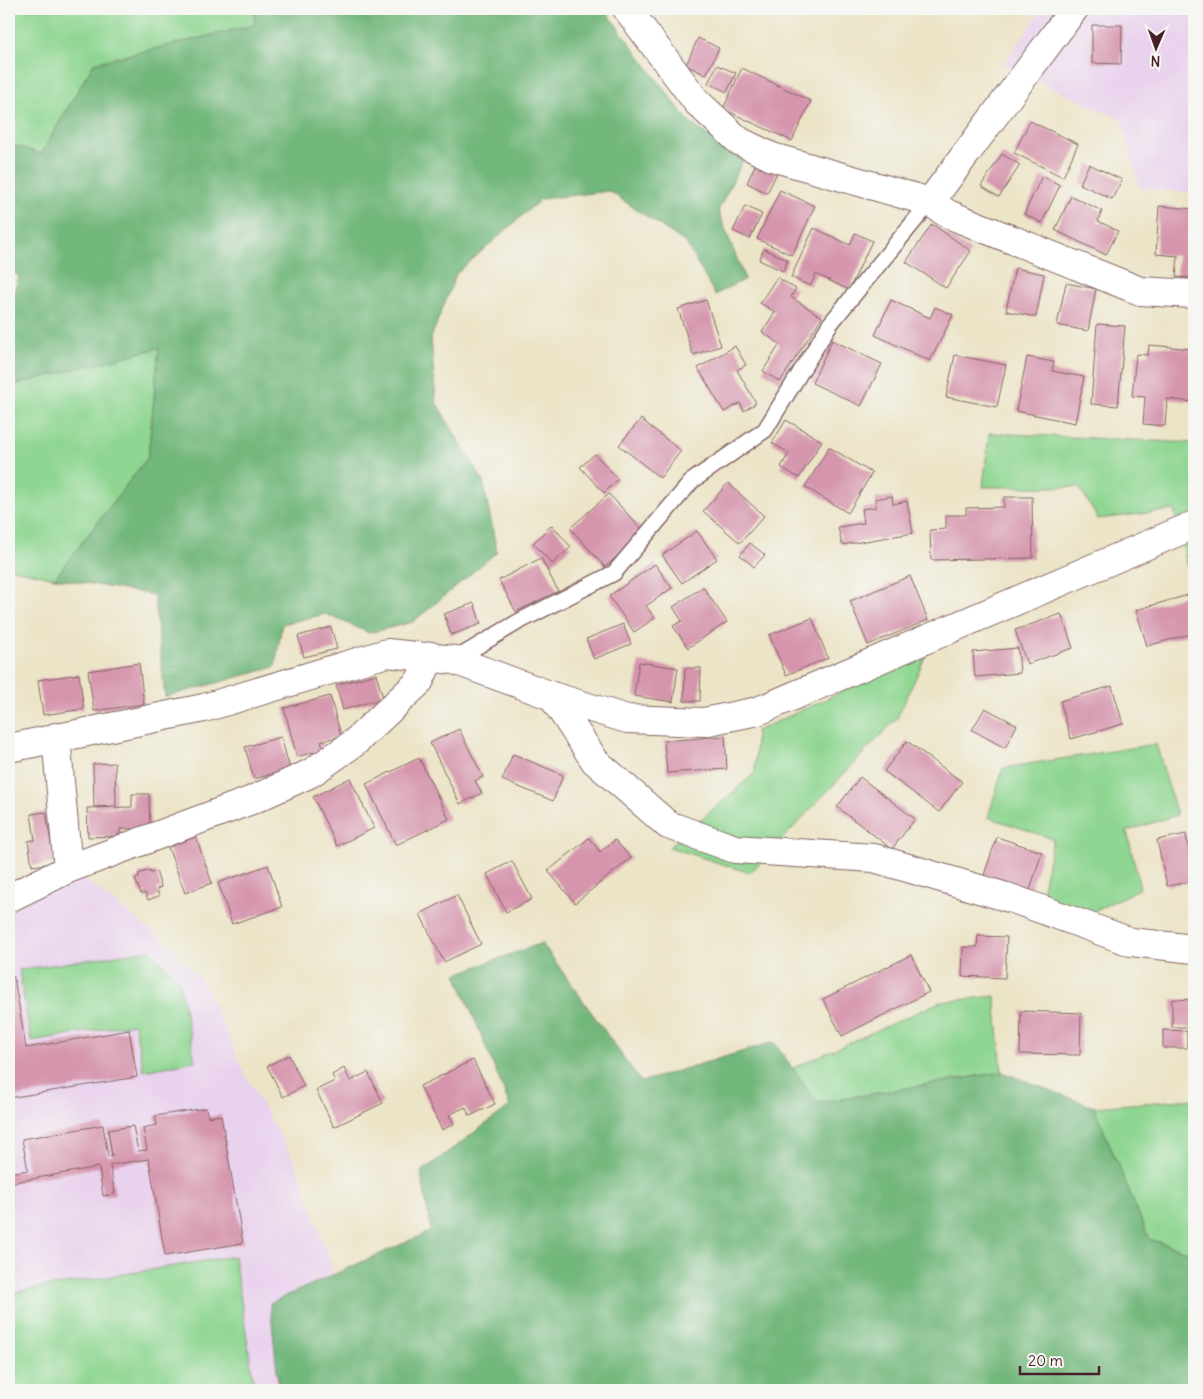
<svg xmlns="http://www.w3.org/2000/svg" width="1203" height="1399" viewBox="0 0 1203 1399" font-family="Delius,sans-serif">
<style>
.built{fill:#e9d2ed}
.green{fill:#8ed691;stroke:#6c7a5e}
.forest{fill:#72b77b;stroke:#5e6b53}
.building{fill:#d595ad}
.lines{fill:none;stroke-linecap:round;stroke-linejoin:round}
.service-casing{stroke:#836462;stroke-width:18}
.minor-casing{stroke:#836462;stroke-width:30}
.service{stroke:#fff;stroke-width:15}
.minor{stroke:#fff;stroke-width:28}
</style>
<rect width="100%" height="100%" fill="#f6f6f2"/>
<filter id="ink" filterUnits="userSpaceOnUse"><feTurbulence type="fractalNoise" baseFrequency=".02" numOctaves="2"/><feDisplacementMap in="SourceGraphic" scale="10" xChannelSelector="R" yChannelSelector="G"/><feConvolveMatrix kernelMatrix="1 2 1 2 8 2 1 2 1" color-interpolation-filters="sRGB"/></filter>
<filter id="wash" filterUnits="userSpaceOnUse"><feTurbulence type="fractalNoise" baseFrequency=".0096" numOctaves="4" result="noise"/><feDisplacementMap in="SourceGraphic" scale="20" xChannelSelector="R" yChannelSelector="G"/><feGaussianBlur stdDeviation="1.12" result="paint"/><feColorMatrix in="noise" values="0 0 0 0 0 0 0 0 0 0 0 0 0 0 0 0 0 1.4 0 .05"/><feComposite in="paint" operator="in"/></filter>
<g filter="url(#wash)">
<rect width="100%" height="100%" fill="#ece4c7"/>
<path class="built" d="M1042 9H1194V193L1140 188 1122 120 1003 65Z
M77 874 168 944 204 984 244 1072 297 1166 334 1273 270 1303 279 1390H9V911Z"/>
<path class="green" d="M9 9H255V25L94 63 41 154 9 144Z
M159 347 148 457 55 578 9 568V386Z
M989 433 1194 443V592L1174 510 1098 519 1079 487H983Z
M927 653 897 718 750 873 669 847 755 773 756 731Z
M1156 744 1177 815 1127 831 1140 888 1091 913 1041 898 1053 839 988 817 1003 768Z
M150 950 179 981 195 1061 144 1071 134 1024 31 1041 19 970Z
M995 996 1002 1072 817 1103 793 1068 940 1002Z
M1194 1099V1254L1149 1239 1094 1107Z
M234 1256 255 1390H9V1293Z"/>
<path class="forest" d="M255 9H604L689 122 743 160 718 211 745 279 715 295 686 243 609 191 541 199 456 274 431 338 436 402 483 481 497 552 413 622 369 633 326 614 282 624 275 667 165 697 154 595 55 578 148 457 159 348 9 386V305L19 277 9 269V144L41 154 94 63 254 25Z
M542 943 641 1082 774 1042 817 1103 1002 1072 1094 1107 1149 1239 1194 1254V1390H279L270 1303 431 1231 421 1172 510 1106 456 974Z"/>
<g id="blocks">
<path class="building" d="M1092 25H1122L1121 64 1092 63Z
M698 38 719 48 706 75 686 65Z
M717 65 736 73 727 92 708 83Z
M742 68 811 101 792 141 723 109Z
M1030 121 1078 144 1063 177 1014 153Z
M1002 154 1020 165 999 197 981 186Z
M756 163 777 173 767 193 747 183Z
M1089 164 1122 180 1112 199 1080 184Z
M1042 176 1060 185 1042 223 1024 214Z
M780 190 815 206 792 255 757 239Z
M1071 196 1102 211 1098 221 1118 231 1106 255 1055 230Z
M745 206 762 214 750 239 733 231Z
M1159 206 1194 209V278L1176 277 1178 256 1156 254Z
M932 224 971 251 946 288 906 262Z
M814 228 850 245 855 233 872 241 849 290 816 274 810 286 791 277Z
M764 249 788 260 783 271 759 260Z
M1015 268 1044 274 1036 317 1006 311Z
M777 277 796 289 791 297 822 317 780 382 763 371 780 344 762 332 775 312 760 303Z
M1066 283 1096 289 1088 331 1057 325Z
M706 300 721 346 693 355 678 309Z
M891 300 930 318 935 307 953 315 930 361 875 335Z
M1097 324 1125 326 1118 406 1091 404Z
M832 340 882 364 861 406 812 383Z
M1149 345 1194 349V402L1167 399 1165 426 1143 424 1145 397 1132 396 1136 354 1148 355Z
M735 346 746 365 737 370 756 403 744 411 740 403 724 412 698 368Z
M955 355 1006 365 997 407 946 397Z
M1027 357 1054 362 1052 371 1084 377 1075 423 1016 411Z
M641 419 681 451 660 478 619 445Z
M786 420 822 441 799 478 781 467 789 453 772 443Z
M829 447 872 473 848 513 805 487Z
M595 454 618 479 604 493 580 467Z
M728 483 764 516 740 543 703 511Z
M609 494 644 532 605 567 570 528Z
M892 496 893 504 907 501 913 533 842 545 838 527 864 523 862 509 876 507 875 499Z
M1004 497H1032L1033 558 931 560 930 530 946 529V515H966V508L1004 507Z
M552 525 571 547 552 564 533 543Z
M697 531 717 559 682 583 662 555Z
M750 543 765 555 754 567 740 555Z
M541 558 558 591 516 612 499 580Z
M655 564 672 588 646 606 655 618 634 632 609 596Z
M910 576 928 620 868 645 850 601Z
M703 587 727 622 688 648 673 626 682 621 673 607Z
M1188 595 1194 616V633L1147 646 1136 610Z
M474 603 481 624 451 635 444 614Z
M1061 614 1073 648 1027 664 1015 630Z
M812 618 828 658 786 675 769 635Z
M623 624 631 644 594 659 586 639Z
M331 627 337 649 304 657 298 636Z
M1018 648 1020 673 975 677 973 652Z
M639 662 678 668 673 702 634 696Z
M139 663 144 704 94 711 88 671Z
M685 668H701L700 701H684Z
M79 674 84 709 43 715 38 680Z
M376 674 383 698 343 710 336 685Z
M1112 686 1123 724 1071 739 1060 701Z
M330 696 341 736 321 741 324 749 297 757 284 708Z
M985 708 1017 725 1005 748 972 730Z
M459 729 483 777 475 781 482 793 460 804 430 743Z
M725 736 727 769 667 773 664 741Z
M281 737 290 769 254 779 245 747Z
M907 741 962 782 939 812 884 771Z
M513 754 563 775 553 801 502 780Z
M419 758 449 819 396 845 366 784Z
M115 763 116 806 94 807 93 764Z
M860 777 915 819 892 849 837 807Z
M350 778 374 828 337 846 313 797Z
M132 794H149L150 828 120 829V836L88 837 87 808 132 807Z
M46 812 54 863 32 866 28 841 35 840 31 814Z
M1186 834 1194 881 1167 886 1157 840Z
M196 837 212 883 185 893 168 847Z
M997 837 1042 852 1030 890 984 875Z
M589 838 600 852 615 840 631 858 575 903 548 871Z
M512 861 532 899 506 912 487 874Z
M268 865 282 907 232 924 218 883Z
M150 870 151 873 156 871 161 887 157 889 159 896 148 900 145 893 141 894 135 879 140 877 138 874Z
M457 895 481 944 444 962 420 914Z
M978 936 1007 937 1005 978 962 976 963 947H977Z
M911 955 929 992 842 1036 823 999Z
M14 977 26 1048 129 1030 137 1077 9 1098V978Z
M1172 999 1194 1000V1027H1172Z
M1021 1011 1081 1013 1080 1055 1020 1054Z
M1163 1030 1187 1031V1048H1163Z
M289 1055 304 1086 283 1097 267 1066Z
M473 1060 495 1104 470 1116 465 1107 449 1115 454 1124 442 1130 420 1086Z
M344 1068 350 1081 368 1072 383 1103 334 1127 316 1090 335 1081 332 1075Z
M206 1108 208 1117 221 1115 243 1243 165 1256 149 1159 110 1165 115 1194 103 1196 99 1167 9 1183V1173L28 1170 22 1139 103 1125 108 1156H112L108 1130 133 1126 138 1151 147 1150 143 1128 157 1125 155 1116Z"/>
</g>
</g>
<g filter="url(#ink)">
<use href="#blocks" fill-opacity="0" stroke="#836462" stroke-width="1"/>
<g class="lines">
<defs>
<path id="service" d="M454 660 518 622 614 573 692 481 765 430 830 324 930 202"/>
<path id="minor" d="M627 9 697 102 739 141 772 157 930 202 948 214 1140 291 1194 294
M930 202 1074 9
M552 696 595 761 668 825 735 849 874 858 1013 899 1131 942 1194 949
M56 737 68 869
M9 748 204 708 387 653 454 660 552 696 627 719 704 722 758 711 1194 525
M9 898 68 869 252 800 311 773 354 743 419 682 431 656"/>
</defs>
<use href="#service" class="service-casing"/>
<use href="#minor" class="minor-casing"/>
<use href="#service" class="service"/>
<use href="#minor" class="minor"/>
</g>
</g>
<rect width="1203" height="1399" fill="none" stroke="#f6f6f2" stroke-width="30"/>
<g transform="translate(1156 48) rotate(182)" stroke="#f6f6f2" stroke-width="4" paint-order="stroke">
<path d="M0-4L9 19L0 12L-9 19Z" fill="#4a1f2b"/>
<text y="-8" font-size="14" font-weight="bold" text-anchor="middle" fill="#4a1f2b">N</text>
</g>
<path d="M1020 1366v8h79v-8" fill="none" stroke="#4a1f2b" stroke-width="2.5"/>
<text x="1028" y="1366" font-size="15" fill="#4a1f2b" stroke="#f6f6f2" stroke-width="4" paint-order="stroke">20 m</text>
</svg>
